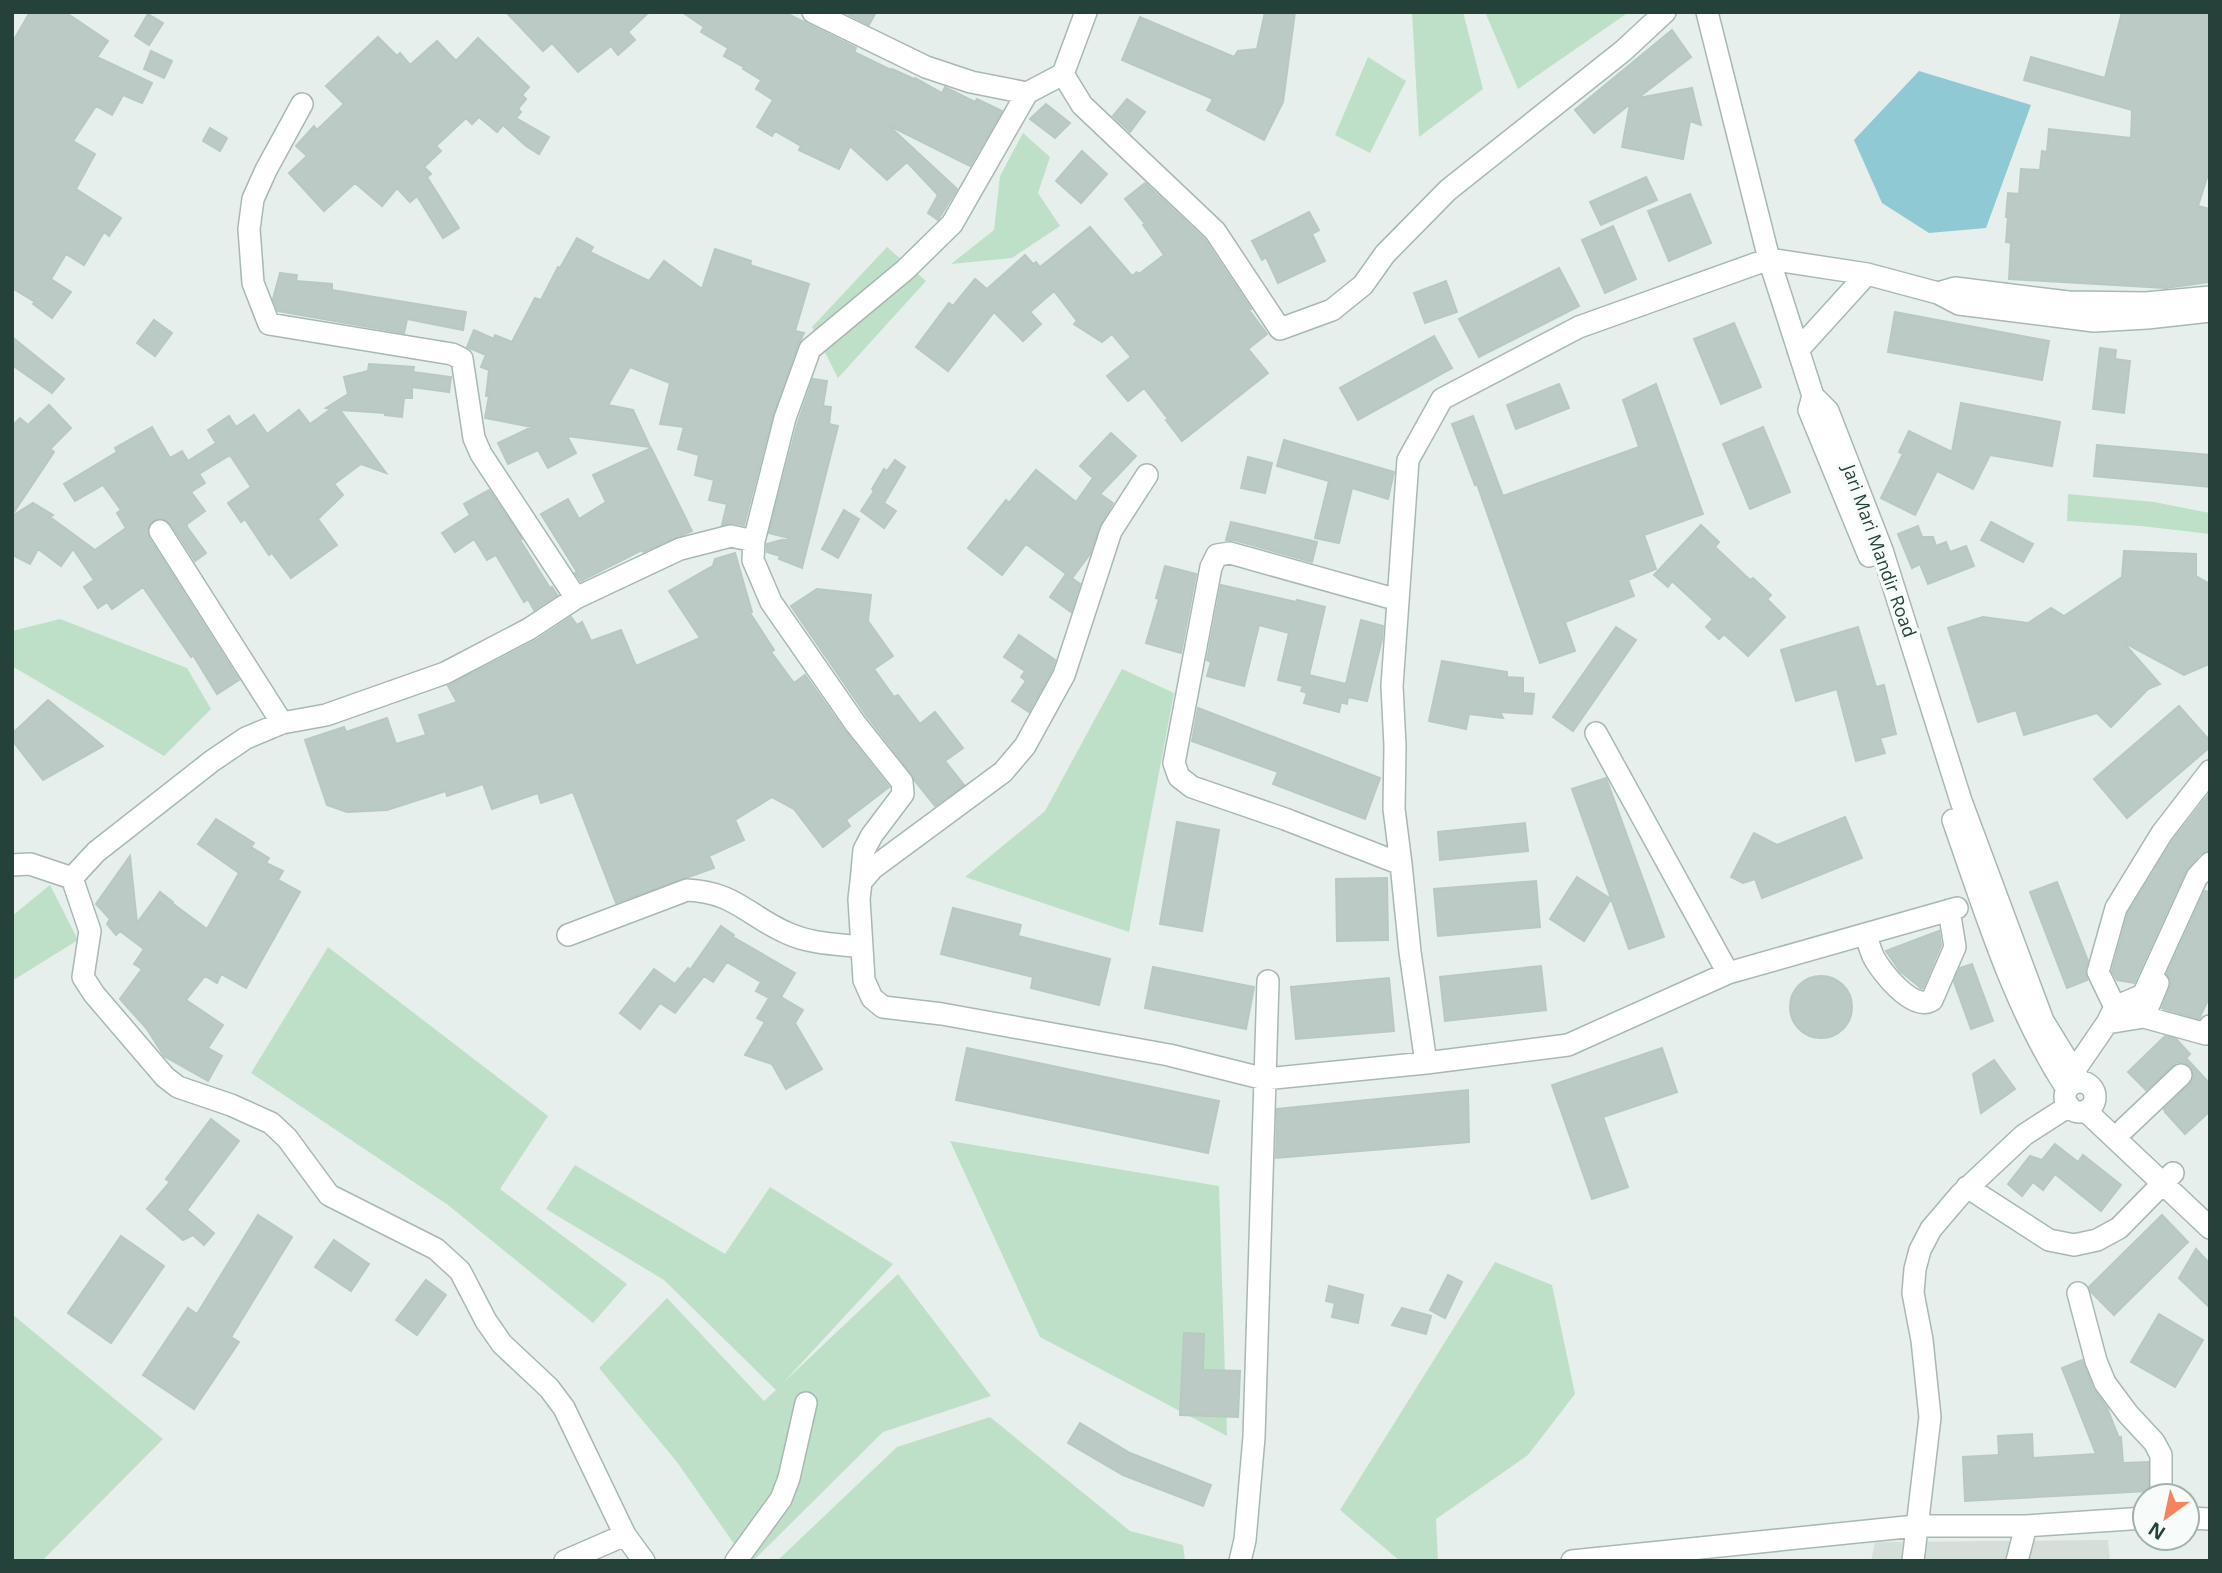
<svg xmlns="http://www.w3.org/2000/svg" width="2222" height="1573" viewBox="0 0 2222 1573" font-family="'Open Sans',sans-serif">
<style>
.built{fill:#d4dfda}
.green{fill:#bfe0c8}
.water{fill:#8ec9d4}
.building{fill:#bbcac4;stroke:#b8c9c2;stroke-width:2}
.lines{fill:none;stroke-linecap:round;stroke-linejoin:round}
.minor-casing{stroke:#a8b8b2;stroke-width:24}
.minor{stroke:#fff;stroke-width:21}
.labels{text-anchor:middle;stroke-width:7;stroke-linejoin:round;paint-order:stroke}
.street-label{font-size:18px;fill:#24423a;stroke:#f7fbf9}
</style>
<rect width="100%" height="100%" fill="#e6efeb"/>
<path class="built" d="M2108 1540 2110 1561H1871L1875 1542Z"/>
<path class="green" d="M1412 12H1463L1483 89 1419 137Z
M1485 12H1629L1518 89Z
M1368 57 1406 81 1370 153 1335 135Z
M1023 133 1050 157 1038 193 1060 226 1012 258 951 264 994 230 1000 176Z
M887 247 926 281 838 378 812 327Z
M2068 494 2154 502 2210 513V534L2141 526 2067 521Z
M60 619 187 668 211 709 164 756 12 666V631Z
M1122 669 1174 693 1129 932 965 877 1045 811Z
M50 885 78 940 12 981V916Z
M328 947 548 1116 500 1189 627 1284 593 1323 448 1205 251 1073Z
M950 1141 1219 1186 1227 1436 1040 1337Z
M575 1165 725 1254 770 1187 893 1264 783 1383 898 1274 991 1396 883 1432 753 1561H746L677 1462 599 1368 667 1298 764 1401 776 1390 664 1280 546 1209Z
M1495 1262 1552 1285 1575 1394 1528 1455 1436 1519 1438 1561H1400L1340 1510Z
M12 1314 163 1439 42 1561H12Z
M990 1417 1130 1531 1183 1545 1185 1561H777L897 1447Z"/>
<path class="water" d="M1919 71 2031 105 1986 228 1929 233 1882 203 1854 140Z"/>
<path class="building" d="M30 12H65L108 41 97 57 152 83 142 103 123 95 112 115 96 106 73 141 95 154 76 189 121 218 109 236 104 232 84 265 66 254 51 279 71 292 52 318 33 304 35 302 12 288V43Z
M506 12H649L628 32 635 40 618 55 611 46 578 72 552 43 543 51Z
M682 12H784L856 48 854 52 891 70 892 69 914 79 915 78 942 93 945 87 975 102 977 99 1002 111 970 166 888 125 957 189 938 220 928 213 938 195 907 162 887 180 850 146 839 169 799 150 801 146 775 131 772 136 757 127 773 100 756 89 761 80 743 69 744 67 724 56 728 48 701 32 704 27Z
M844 12H876L869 25Z
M1265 12H1295L1283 102 1264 140 1207 110 1213 99 1122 60 1140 17 1234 57 1238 51 1257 49Z
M2122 12H2210V168L2198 206 2210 209V282L2166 288 2009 279 2011 243 2006 242 2008 217H2006L2008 193 2019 194 2021 169 2040 170 2042 151 2047 152 2049 129 2131 138 2132 110 2024 80 2031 57 2105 78Z
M148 14 163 23 149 45 135 36Z
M1672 30 1691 57 1638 98 1692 88 1701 125 1690 121 1683 159 1622 147 1630 104 1594 133 1575 110Z
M378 37 397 56 400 53 410 65 437 41 456 61 478 38 529 87 522 95 526 99 518 109 521 112 516 118 549 137 539 154 526 146 503 125 497 132 479 117 472 124 466 118 436 146 441 151 424 167 431 174 427 177 459 228 443 238 417 196 410 202 397 188 382 206 355 183 324 211 289 173 307 156 296 146 314 126 317 130 344 104 326 86Z
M151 51 172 61 164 78 144 69Z
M1127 99 1145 112 1130 132 1113 116Z
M1046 104 1070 123 1055 138 1030 119Z
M210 128 227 138 220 151 203 141Z
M1082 151 1107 174 1081 203 1056 181Z
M1646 177 1657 200 1601 225 1590 202Z
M1145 183 1205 240 1251 309 1249 310 1267 334 1248 349 1268 373 1182 441 1166 420 1168 419 1144 388 1128 401 1107 376 1131 357 1112 334 1102 342 1074 324 1077 321 1054 291 1030 312 1041 324 1023 341 994 312 948 371 916 347 949 303 953 306 975 279 987 289 1025 255 1033 264 1036 262 1040 267 1090 227 1132 276 1137 272 1139 274 1164 255 1143 225 1145 224 1125 199Z
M1690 194 1711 243 1669 261 1648 211Z
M1309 212 1319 230 1312 234 1325 261 1278 283 1266 257 1262 260 1252 241Z
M1613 226 1636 279 1605 293 1582 240Z
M577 238 593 247 590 252 649 281 664 261 702 289 715 249 751 261 750 265 809 284 795 331 804 333 798 345 773 414 744 525 733 523 722 525 727 504 709 500 714 480 695 475 699 455 678 449 684 427 660 424 670 383 630 367 608 405 633 410 650 447 567 436 576 453 548 468 538 450 508 464 498 443 532 427 485 418 489 396H486L489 370 481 367 486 355 467 347 474 330 494 339 495 335 512 342 535 298 541 300 558 267 560 268Z
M1559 268 1579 306 1479 357 1459 319Z
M280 273 297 275 296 281 332 284V290L466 312 463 330 407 319 404 333 278 311 273 299Z
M1446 281 1457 312 1425 323 1414 293Z
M1895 312 2049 341 2042 380 1888 352Z
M154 320 172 333 155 356 137 343Z
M1734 323 1761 387 1721 404 1694 339Z
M1434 336 1452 368 1358 420 1340 388Z
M12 337 64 379 52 393 12 365Z
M2100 348 2116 350 2115 359 2130 361 2124 413 2093 409Z
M369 364 414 367 413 372 451 377 449 392 412 387V398H404L402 417 385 415V413L340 410 386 473 361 464 334 484 343 495 318 519 337 545 291 578 272 553 269 555 245 519 241 522 228 503 251 487 230 455 199 474 205 483 191 492 205 511 187 524V527L206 553 195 561 171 524 165 519 154 520 148 526 149 538 239 680 217 694 193 655 191 657 143 587 112 609 107 602 98 608 84 587 94 580 73 549 61 566 38 549 30 564 12 555V516L33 503 53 515 50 517 95 550 126 528 117 513 121 510 103 485 75 501 64 484 117 452 115 448 152 427 170 458 182 451 188 461 216 443 208 430 229 416 236 427 254 415 267 434 299 410 310 424 331 409 326 408 348 394 344 377 368 371Z
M813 379 827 381 823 406 831 407 829 424 838 426 802 568 779 559 780 556 767 552V544L789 538 769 533 798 422Z
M1559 384 1569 408 1516 429 1507 405Z
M1656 384 1703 514 1644 535 1656 569 1628 580 1634 596 1565 622 1575 651 1540 663 1477 484 1475 485 1452 424 1473 416 1503 496 1639 447 1623 400Z
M1961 403 2060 422 2052 466 1990 455 1973 489 1937 471 1915 515 1881 498 1903 454 1899 452 1909 431 1952 452Z
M49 405 71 428 50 449 54 452 12 515V426L20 418 28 425Z
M1763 427 1790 492 1750 509 1723 444Z
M1111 433 1136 456 1100 494 1113 503 1099 527 1090 554 1072 578 1026 544 1002 575 968 548 1006 500 1009 503 1036 470 1076 502 1093 478 1080 466Z
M1284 440 1394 472 1388 499 1352 488 1339 543 1315 538 1329 481 1277 466Z
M2097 445 2210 455V487L2094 476Z
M651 448 692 531 643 552 642 550 581 581 575 573 577 572 541 514 568 499 579 519 606 502 593 475Z
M1248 457 1272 463 1265 493 1241 488Z
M895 460 905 467 884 503 896 511 884 528 861 511 874 491 872 489 884 469 887 471Z
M489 490 522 539 520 540 550 588 552 587 557 595 534 610 528 599 524 602 496 555 487 560 474 539 455 552 442 533 470 515 464 504Z
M844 510 859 519 838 558 822 549Z
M1231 522 1317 542 1312 562 1234 540H1226Z
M1991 522 2033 544 2023 562 1981 540Z
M1701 525 1719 542 1715 547 1750 580 1753 578 1771 595 1767 599 1785 617 1748 656 1724 634 1719 639 1706 627 1713 619 1672 581 1668 587 1654 575Z
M1918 526 1922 537H1933L1936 546 1946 542 1950 552 1966 546 1974 566 1928 584 1920 564 1912 568 1898 534Z
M2124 551 2196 554V576L2210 584V660L2207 665 2184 675 2123 642 2160 684 2148 689 2111 727 2097 713 2024 735 2016 710 1978 722 1948 628 1983 617 2028 623 2051 608 2064 616 2122 577Z
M735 553 752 612 750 613 774 650 771 652 794 683 805 675 844 730 889 787 846 820 850 826 823 847 794 809 772 797 735 820 744 840 709 856 714 868 616 903 573 792 541 803 538 793 492 809 483 784 447 796 446 791 387 810 347 812 327 805 305 740 344 727 346 732 387 718 396 744 426 735 419 715 457 702 448 686 535 641 571 617 577 625 582 622 591 641 621 630 636 666 700 638 669 591 711 567 712 569 715 559Z
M1165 566 1196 574 1181 653 1146 643 1159 599 1156 598Z
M1066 574 1080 584 1071 612 1050 597Z
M1221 585 1296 602 1297 600 1325 607 1309 675 1346 684 1361 620 1383 626 1382 639 1367 701 1348 697 1347 704 1341 702 1339 712 1304 703 1307 693 1301 691 1303 686 1278 680 1289 633 1259 625 1244 686 1207 676 1211 662 1207 660Z
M817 589 871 595 868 621 893 656 874 669 894 697 898 695 920 724 935 712 963 748 945 761 964 785 935 806 915 781 912 774 866 715 791 606Z
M1616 627 1636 640 1573 731 1553 717Z
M1858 627 1876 687 1884 685 1896 734 1880 738 1885 753 1856 761 1837 689 1796 701 1781 650Z
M1019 635 1055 660 1052 670 1029 712 1012 701 1026 681 1021 677 1025 671 1004 657Z
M1442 661 1507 672V677L1523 678V693L1534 694 1532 714 1500 712 1503 718 1469 714 1466 729 1429 721Z
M48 700 103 746 43 780 12 740V734Z
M2179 706 2210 741V747L2127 818 2094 779Z
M1198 708 1380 778 1365 819 1273 784 1278 772 1192 741Z
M1606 778 1664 937 1629 949 1572 789Z
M2210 793V849L2200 854 2185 872 2134 983 2117 980 2112 971 2128 913 2173 840Z
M1845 817 1862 858 1762 898 1755 879 1743 883 1731 877 1754 833 1777 845Z
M216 819 254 843 251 847 269 858 266 863 283 871 278 880 300 892 246 988 221 974 217 983 205 976 186 1000 223 1025 208 1048 222 1056 208 1081 164 1056 147 1029 120 999 142 969 134 964 144 949 120 931 116 935 107 924 110 919 96 904 130 856 137 923 160 892 173 902 172 903 207 929 239 873 198 844Z
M1177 822 1219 830 1202 931 1160 924Z
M1525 823 1528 851 1440 860 1438 832Z
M1577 877 1611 899 1584 941 1550 919Z
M1387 878 1388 940 1337 941 1336 879Z
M1536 881 1540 927 1438 936 1434 889Z
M2057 882 2088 961 2085 969 2087 980 2067 988 2030 892Z
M2205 891 2210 892V996L2199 1019 2162 1008 2170 987 2171 981 2167 974Z
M953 908 1021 925 1018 936 1110 959 1099 1005 1031 988 1033 977 941 954Z
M721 926 734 935 733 937 795 973 781 997 803 1010 795 1023 822 1069 786 1089 772 1064 745 1055 765 1022 757 1018 769 998 756 991 761 982 727 962 713 982 704 976 675 1013 660 1003 640 1029 620 1013 654 969 675 984 688 968 690 970Z
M1939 931 1941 945 1923 988H1921L1900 971 1886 951Z
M1972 964 1993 1021 1971 1029 1954 982 1960 968Z
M1541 966 1546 1010 1445 1021 1440 977Z
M1153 967 1254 987 1246 1029 1145 1008Z
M1790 1007a31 31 0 1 1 62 0a31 31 0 1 1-62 0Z
M1389 978 1394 1031 1296 1039 1291 987Z
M2165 1036 2176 1039 2190 1054 2186 1058 2210 1084V1111L2185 1134 2165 1112 2164 1109 2190 1084 2194 1078 2191 1067 2184 1062H2177L2146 1090 2128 1072Z
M967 1048 1219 1101 1208 1153 956 1100Z
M1662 1048 1677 1092 1603 1117 1628 1187 1592 1199 1552 1085Z
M1994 1060 2015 1089 1981 1113 1973 1074Z
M1468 1090 1469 1142 1276 1158 1277 1109Z
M211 1119 239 1141 187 1210 214 1233 204 1245 193 1235 183 1240 147 1209 170 1182 166 1179Z
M2055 1144 2078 1162 2083 1155 2121 1185 2101 1211 2055 1174 2043 1190 2033 1182 2022 1196 2008 1184 2030 1156 2042 1160Z
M258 1215 292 1237 231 1337 239 1342 194 1409 143 1375 188 1308 197 1314Z
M2162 1215 2188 1242 2114 1315 2091 1292 2089 1287Z
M121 1236 164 1266 111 1343 68 1313Z
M334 1240 369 1264 351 1291 315 1267Z
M2196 1249 2210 1264V1308L2179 1278Z
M1448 1275 1462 1282 1445 1318 1430 1310Z
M426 1280 446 1295 417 1335 396 1320Z
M1329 1286 1363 1295 1358 1323 1332 1317 1335 1303 1326 1301Z
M1402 1308 1431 1316 1426 1334 1392 1325Z
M2159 1314 2203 1340 2175 1387 2131 1362Z
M1184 1333 1204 1334 1203 1370 1240 1371 1238 1417 1180 1415Z
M2082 1360 2093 1388 2107 1408 2119 1438 2121 1437 2123 1463 2148 1462V1491L1965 1501 1963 1457 1999 1455 1998 1436 2032 1434 2033 1458 2096 1454 2062 1368Z
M1080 1423 1130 1453 1211 1485 1203 1506 1123 1475 1068 1443Z"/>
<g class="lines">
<defs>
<path id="minor" d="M813 12 926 67 971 82 1027 93
M1086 12 1063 74 1082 105 1215 231 1280 329 1332 310 1363 285 1385 254 1448 190 1623 51 1665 12
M1707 12 1769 259 1813 396 1828 411 1882 550 1961 801 2043 1021 2080 1081
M302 104 266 170 253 199 249 229 253 283 269 324 452 354 462 359 474 438 481 454 576 598
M1938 293 1959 304 2094 321 2147 318 2210 311
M1798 350 1867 274
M1813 396 1809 410 1869 556
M1147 475 1111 531 1064 675 1025 746 1003 772 873 868 861 882 859 899 864 980 872 998 883 1007 942 1014 1169 1055 1265 1079 1426 1063 1568 1045 1728 973 1957 908
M160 531 282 723
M754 541 753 560 771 602 855 723 902 782 903 794 872 835 864 850 861 882
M1398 600 1230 553 1217 555 1211 567 1174 763 1179 777 1192 787 1285 819 1401 864 1394 809 1395 746 1392 686 1408 460 1442 399 1579 327 1769 259 1867 274 1938 293 1955 288 2068 302 2146 303 2210 297
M1596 733 1728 973
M1953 820C1985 911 2014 1008 2067 1089
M1401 864 1410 952 1426 1063
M12 865 30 864 72 878 90 931 83 977 94 994 165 1077 178 1087 231 1105 271 1123 287 1138 329 1195 436 1249 460 1271 486 1321 502 1344 549 1388 564 1408 625 1535 644 1561
M72 878 96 852 212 761 246 738 282 723 326 715 445 673 529 629 576 598 680 549 731 536 754 541 785 418 810 349 905 270 952 224 1027 93 1063 74
M1865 934C1868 941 1870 949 1873 956 1881 972 1913 1012 1932 1000L1955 947 1949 910
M568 935 687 890C735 892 748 916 787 933 811 944 836 944 862 947
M2115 1007 2098 972 2116 908 2162 833 2210 771
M2144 1017 2158 983
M2107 1023 2144 1017 2206 1034 2210 1026
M2074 1071 2107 1023 2115 1007 2143 995 2197 877 2210 863
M2065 1097a15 15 0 1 1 30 0a15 15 0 1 1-30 0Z
M2086 1111 2210 1228
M2124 1129 2181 1075
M1967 1187 2049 1240 2074 1245 2097 1240 2119 1228 2173 1173
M2078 1293 2096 1361 2105 1383 2128 1414 2154 1442 2161 1455V1496
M2187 1518 2210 1519
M2026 1526 2145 1518
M565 1561 625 1535
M736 1561 781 1499 789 1478 806 1403
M1240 1561 1245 1540 1254 1437 1268 981
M1572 1561 1916 1526H2026L2017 1561
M1913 1561 1930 1417 1922 1340 1913 1293 1915 1269 1920 1250 1931 1229 1960 1195 2024 1135 2069 1106"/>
</defs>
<use href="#minor" class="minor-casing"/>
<use href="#minor" class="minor"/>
</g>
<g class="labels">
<g class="street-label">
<text transform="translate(1879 551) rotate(70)" y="6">Jari Mari Mandir Road</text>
</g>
</g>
<rect width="2222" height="1573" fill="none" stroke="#24423a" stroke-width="28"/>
<g transform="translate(2166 1517) rotate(213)"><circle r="33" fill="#f7fbf9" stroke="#a3b1ad" stroke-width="2"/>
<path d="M0-5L12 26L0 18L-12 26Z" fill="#f4845f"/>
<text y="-10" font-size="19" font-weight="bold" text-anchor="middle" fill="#24423a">N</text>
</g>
</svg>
